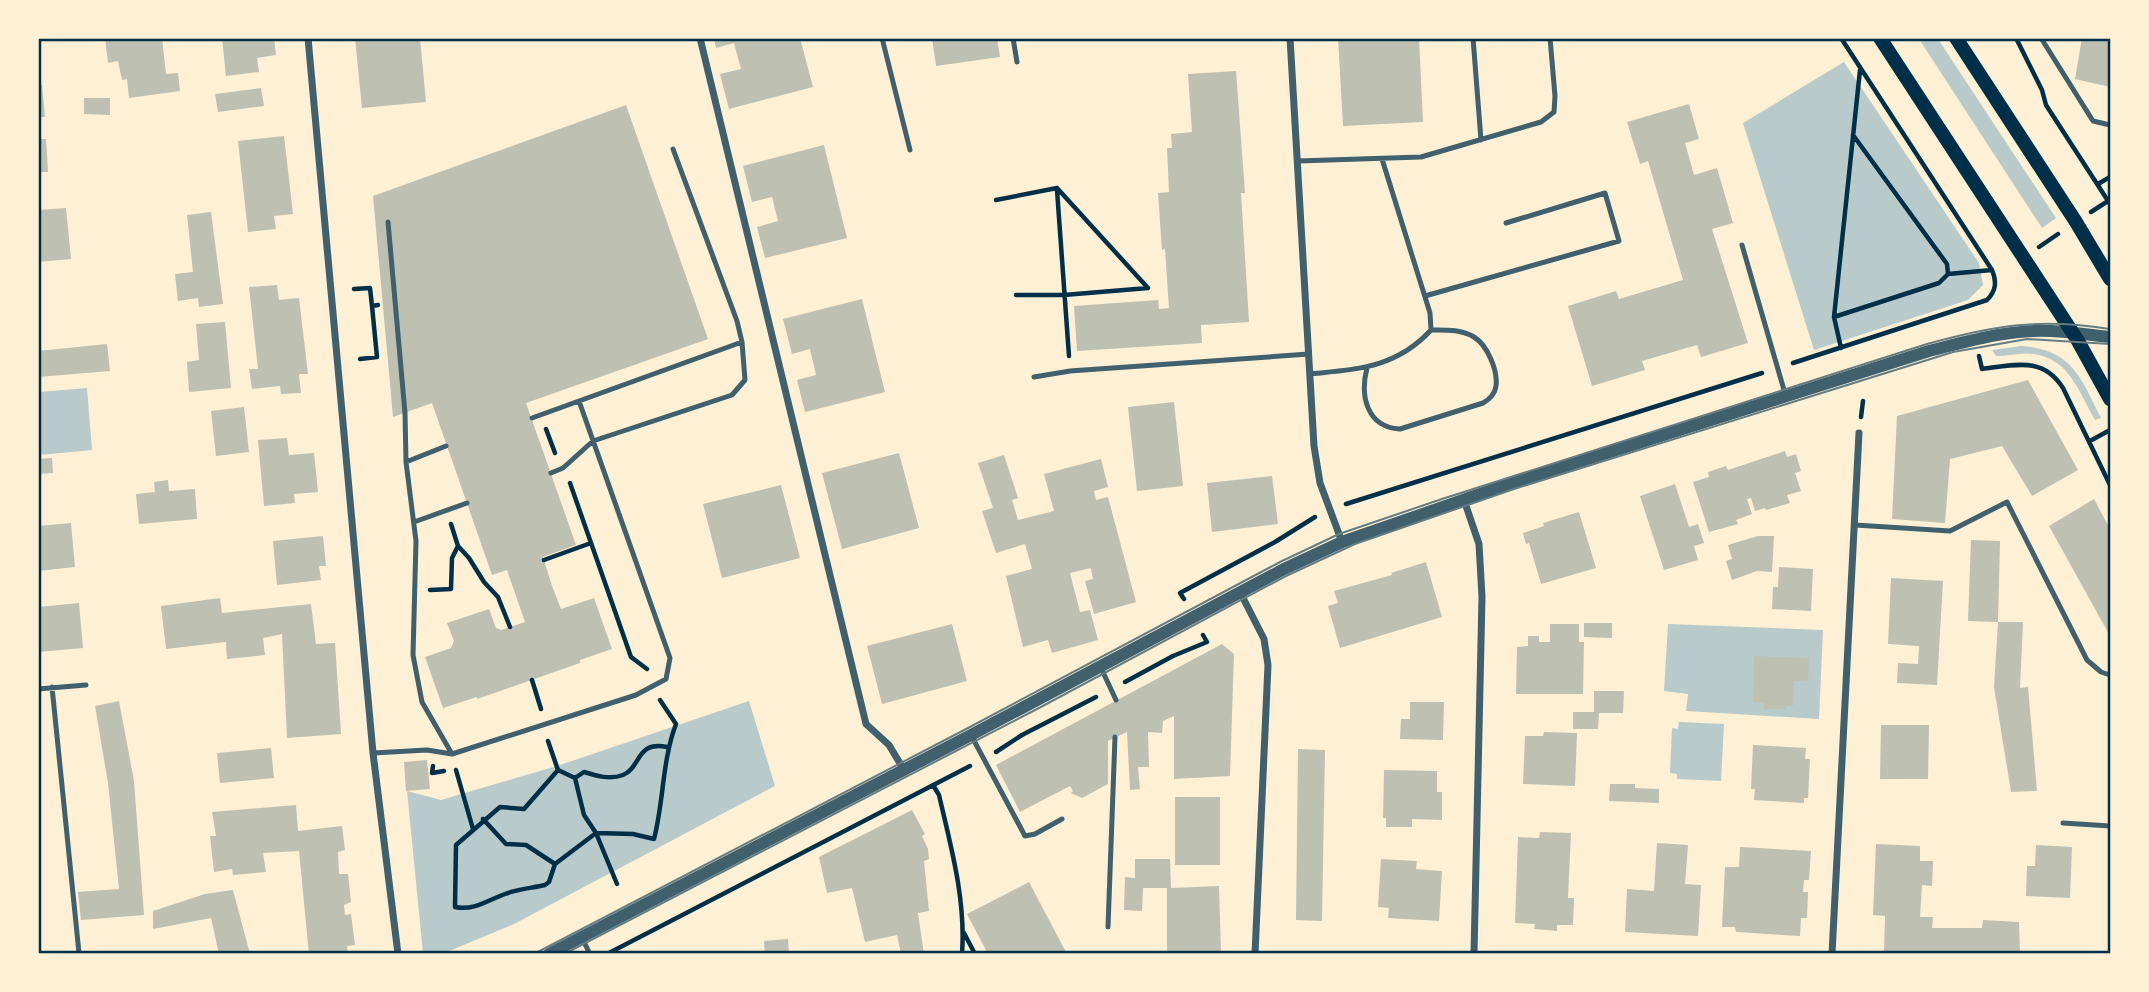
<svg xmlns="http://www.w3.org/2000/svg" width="2149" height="992" viewBox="0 0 2149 992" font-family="Cabin,sans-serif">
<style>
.green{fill:#b9caca}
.building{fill:#bec0b2}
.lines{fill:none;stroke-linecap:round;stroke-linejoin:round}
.path{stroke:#003049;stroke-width:4.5}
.service{stroke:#3f606c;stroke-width:5}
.minor{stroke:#3f606c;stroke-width:7}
.tertiary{stroke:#3f606c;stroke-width:12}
.secondary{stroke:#003049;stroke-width:14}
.tram{stroke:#657d81;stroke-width:2}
.neatline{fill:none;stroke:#003049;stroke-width:2.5}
</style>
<rect width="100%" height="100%" fill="#fdf0d5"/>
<path class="green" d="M1919 39H1938L2056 218 2042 228Z
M1844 62 1979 263 1983 285 1968 300 1814 350 1743 123Z
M2021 346C2072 349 2081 378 2101 418L2095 420C2079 393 2070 359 2034 354 2022 352 2009 356 1996 356L1992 350Z
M87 388 92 450 39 455V392Z
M1668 624 1823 630 1819 719 1686 711 1688 694 1664 691Z
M749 701 775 786 514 924 442 954 423 953 407 791 441 800 557 766Z
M1679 722 1724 724 1721 781 1677 779V774L1670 773 1672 728 1678 729Z"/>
<path class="building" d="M105 38H162L166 74 178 73 180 91 129 98 127 79 122 80 118 61 108 63Z
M222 38H274L276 55 257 58 259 72 226 76Z
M355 38H420L426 102 362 108Z
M714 38H800L813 87 729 109 720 74 741 69 734 43 716 48Z
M932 38H997L1000 57 936 66Z
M1338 38H1419L1423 122 1343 126Z
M2082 38H2110V87L2075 79Z
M1236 71 1245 193H1241L1249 322 1201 325 1202 343 1077 351 1074 306 1158 300 1159 309 1169 308 1165 249 1162 250 1158 193 1169 192 1167 148H1172L1171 134 1192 132 1188 74Z
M38 85H42L45 117H38Z
M261 88 264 106 218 112 215 94Z
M84 98H110V115L84 114Z
M1689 104 1699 139 1685 143 1694 175 1717 168 1733 223 1712 229 1748 343 1701 357 1697 345 1642 361 1645 370 1592 386 1568 306 1616 291 1619 299 1683 280 1648 161 1640 164 1627 122Z
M626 105 708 339 526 403 576 545 543 557 552 586 561 609 594 598 612 649 580 660V663L477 699V697L443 708 425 657 451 648 454 641 447 623 489 609 496 628 501 630 525 622 507 570 492 575 432 403 393 417 373 196Z
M284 136 293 214 274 216 276 229 248 232 238 141Z
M38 139H46L48 172H38Z
M824 145 847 238 765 258 757 227 778 221 772 197 752 202 743 166Z
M66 208 71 259 38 262V210Z
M211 212 223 304 199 307 198 298 178 301 175 274 193 272 187 215Z
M277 285 279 300 299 298 308 374H299L301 393 281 394 280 386 252 389 249 369H258L249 287Z
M862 299 885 392 805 412 797 380 816 375 810 349 792 354 783 319Z
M225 322 231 388 189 392 187 362 199 360 196 324Z
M107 344 110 371 38 377V351Z
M2028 380 2078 470 2032 496 2002 446 1950 459 1945 523 1892 519 1897 416Z
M1174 402 1183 486 1137 491 1128 407Z
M244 407 249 452 216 456 211 411Z
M287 438 289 455 314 453 318 492 294 494 295 503 264 506 258 440Z
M1785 451 1787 457 1796 454 1801 471 1795 473 1801 491 1787 495 1790 503 1766 510 1765 508 1755 511 1751 498 1747 499 1752 514 1736 520 1738 524 1709 532 1693 482 1709 477 1708 472 1726 466 1728 470Z
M899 453 919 528 842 549 822 473Z
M1004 455 1018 498 1012 500 1018 520 1054 511 1044 474 1101 459 1108 487 1094 491 1096 500 1108 497 1136 602 1094 614 1085 581 1093 579 1091 568 1070 573 1080 612 1090 610 1098 640 1052 653 1048 640 1023 647 1006 576 1032 569 1025 544 996 553 982 511 993 508 978 463Z
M52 458 53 473 38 474V459Z
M1272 476 1278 524 1212 532 1207 483Z
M168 480 169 491 195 489 197 519 139 524 136 494 155 492 154 482Z
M1675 484 1689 527 1698 524 1704 543 1694 546 1698 560 1664 570 1640 496Z
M781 485 800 558 722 578 703 504Z
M2094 499 2110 529V636L2049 526Z
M1579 512 1596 568 1541 584 1529 543 1526 544 1523 533 1544 526 1543 523Z
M71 523 75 567 38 571V526Z
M323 536 326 566H319L321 580 277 585 273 541Z
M1758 536H1774L1772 572 1757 571 1732 580 1726 561 1732 559 1728 545Z
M1971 540 2000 541 1998 622 1968 621Z
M1426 562 1442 617 1340 648 1328 606 1338 603 1334 591 1392 575 1391 573Z
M1779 567 1813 569 1811 611 1772 609 1773 587H1778Z
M1891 578 1943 581 1937 685 1897 683 1898 663 1918 664 1919 646 1888 644Z
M220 598 222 613 311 604 316 644 335 643 341 734 287 738 282 634 263 638 265 655 227 659 226 642 166 649 161 606Z
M79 603 83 648 38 652V607Z
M1998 622H2023L2020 688 2028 687 2037 791 2011 792 1994 687Z
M1584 623H1612V638L1584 637Z
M952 624 967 681 882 704 867 646Z
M1550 624H1579V642H1584L1583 694H1516L1517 647 1528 646V636H1539V642H1550Z
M1222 644 1234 654 1230 776 1174 779V716L1163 721 1162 733 1148 732 1149 767H1138L1140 789 1130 790 1127 732 1108 741V784L1082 798 1071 793 1073 791 1070 786 1020 812 996 765Z
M1754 656 1809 658 1808 681H1794L1793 706H1786V709H1764V703L1753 702Z
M1594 691H1624L1623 713H1599L1598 729H1573V712H1594Z
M119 701 134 781 144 915 81 920 78 892 119 889 108 783 95 706Z
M1410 702H1444L1443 740 1400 739 1401 719H1410Z
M1881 725H1929L1928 779H1880Z
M1544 732 1577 733 1575 786 1523 784 1525 736H1543Z
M1753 745 1806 748 1805 759H1810L1808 798H1804V803L1754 800 1755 789H1751Z
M271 748 274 778 220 783 217 753Z
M1298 749 1325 750 1322 921 1296 920Z
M427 760 430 789 406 791 404 762Z
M1384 770 1437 771V792H1442V820L1412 819V827H1386V818H1383Z
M1610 784H1635V788L1659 789V803L1609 801Z
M1175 797H1220V865H1175Z
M296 805 298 831 342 826 345 850 338 852 339 874H348L351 902 344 905 345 915 351 914 355 945 347 946 348 954H309L299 851 263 853 266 872 233 875 232 869 214 872 210 836H216L212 812Z
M912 810 925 834 922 836 928 849 929 859 924 861 929 911 918 913 924 954H901L897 935 865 942 852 888 827 893 819 857Z
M1540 832 1571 833 1568 898H1574L1573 925H1557V931L1534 929 1535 924 1515 923 1518 837 1539 838Z
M1657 843 1688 845 1685 884 1701 885 1698 936 1625 932 1627 889 1654 891Z
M1876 844 1920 846V861H1933L1932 886 1922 885 1920 917H1933L1932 928H1982L1983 920 2019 922 2020 954 1884 952 1885 916 1873 915Z
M2036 845 2072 847 2070 898 2026 896 2027 866H2035Z
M1740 847 1811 851 1809 880H1804L1803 892H1808L1807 918H1801L1800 936 1736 932 1735 927H1722L1725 867H1739Z
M1135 859H1170L1171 888 1219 886 1221 954H1167V888H1143L1142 911 1124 910 1125 877 1135 878Z
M1381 859 1417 861 1416 869 1442 871 1439 921 1388 918 1389 908 1378 907Z
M1029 882 1067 954H988L967 914Z
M233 890 250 954H219L211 918 153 929V911L205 894Z
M788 939 789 954H765L764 941Z"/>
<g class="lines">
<path class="path" d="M2016 38 2042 90 2046 105 2110 204
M1853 135 1947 264 1948 274 1939 283 1834 317 1860 70
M2098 184 2110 177
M1057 190 1069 356
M996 200 1057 188 1148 288 1064 295H1016
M2091 212 2108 201
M2039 247 2058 234
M1948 274 1992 270
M354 289 370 288 372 306
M1834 317 1841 348
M1979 356 1982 369C2015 365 2043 356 2063 388L2110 485
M360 359 377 357 372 306 378 305
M1793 363 1987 300C1996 291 1997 282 1992 270L1841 38
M1861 417 1863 401
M546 429 555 453
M2090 441 2110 430
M570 483 631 657 647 669
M1346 504 1762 373
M451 524 458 546 469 558 484 582 498 597 510 627
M544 560 591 543
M430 590 451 589 452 558 458 546
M1184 599 1180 593 1275 542 1315 517
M532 680 541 709
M1125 682 1173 656 1207 642 1203 635
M548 741 558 770 575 778 584 815 596 833 617 884
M996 752 1022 735 1096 697
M433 766 432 773 444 771
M456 770 473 829
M558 770 524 809 500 807 456 845 455 907C474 911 488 900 505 894 518 889 532 888 545 885L549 882 555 864 596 833 633 834 654 839C664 800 662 761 676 724L660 700
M575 778 584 772C597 776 610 780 623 775 641 768 636 740 667 747
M933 785 939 795C951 847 966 900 962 954
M483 819 506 844 526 845 555 864
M964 933 975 954
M607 954 970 766"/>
<path class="service" d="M882 38 910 150
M1013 38 1017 62
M1473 38 1481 140
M2041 38 2093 121 2110 125
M1298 161 1421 157 1541 122 1554 112 1555 96 1550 38
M1742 245 1786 397
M1425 296 1619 241 1605 193 1506 223
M1367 368C1360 395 1366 427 1400 429L1483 403C1490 399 1495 394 1496 386 1498 370 1487 345 1474 337 1461 329 1445 330 1431 330
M1310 374C1358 369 1396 368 1431 330L1430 313 1382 159
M1034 377 1070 371 1309 354
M579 401 742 342
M406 462 446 446
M551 473 563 468 593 441 732 395 745 380 742 342 737 321 673 149
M414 522 467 503
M1855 525 1950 531 2007 502 2087 660 2101 672 2110 675
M1101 668 1116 700
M52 687 79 953
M38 689 86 685
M971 735 1025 836 1035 834 1062 819
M373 753 427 750 452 754 422 702 413 655 416 541 406 462 405 413 388 222
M452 754 636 695 666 679 670 658 579 401 532 418
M2063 823 2110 826
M1108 927 1115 737
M582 938 590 954
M61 954H82"/>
<path class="minor" d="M308 38 373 753 398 954
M700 38 866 724 889 745 904 770
M1290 38 1314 446 1320 483 1342 542
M1464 500 1479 544 1482 597 1474 954
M1240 592 1264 639 1268 665 1255 954
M1832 954 1859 433"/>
<path class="tertiary" d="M549 954 971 735 1284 569 1342 542 1512 483 1929 351C1969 341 2009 329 2051 331 2071 332 2091 335 2110 337"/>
<path class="secondary" d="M1880 38 2078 341 2110 399
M1956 38 2076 222 2110 279"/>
<path class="tram" d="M534 954 968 728 1280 562 1339 534 1442 499 1927 344C1996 325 2039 318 2110 329
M564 954 1039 708 1286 576 1355 544 1514 489 1953 352 2027 339 2110 344"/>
</g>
<rect width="2149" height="992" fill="none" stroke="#fdf0d5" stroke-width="80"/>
<rect x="40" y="40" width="2069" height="912" class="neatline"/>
</svg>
